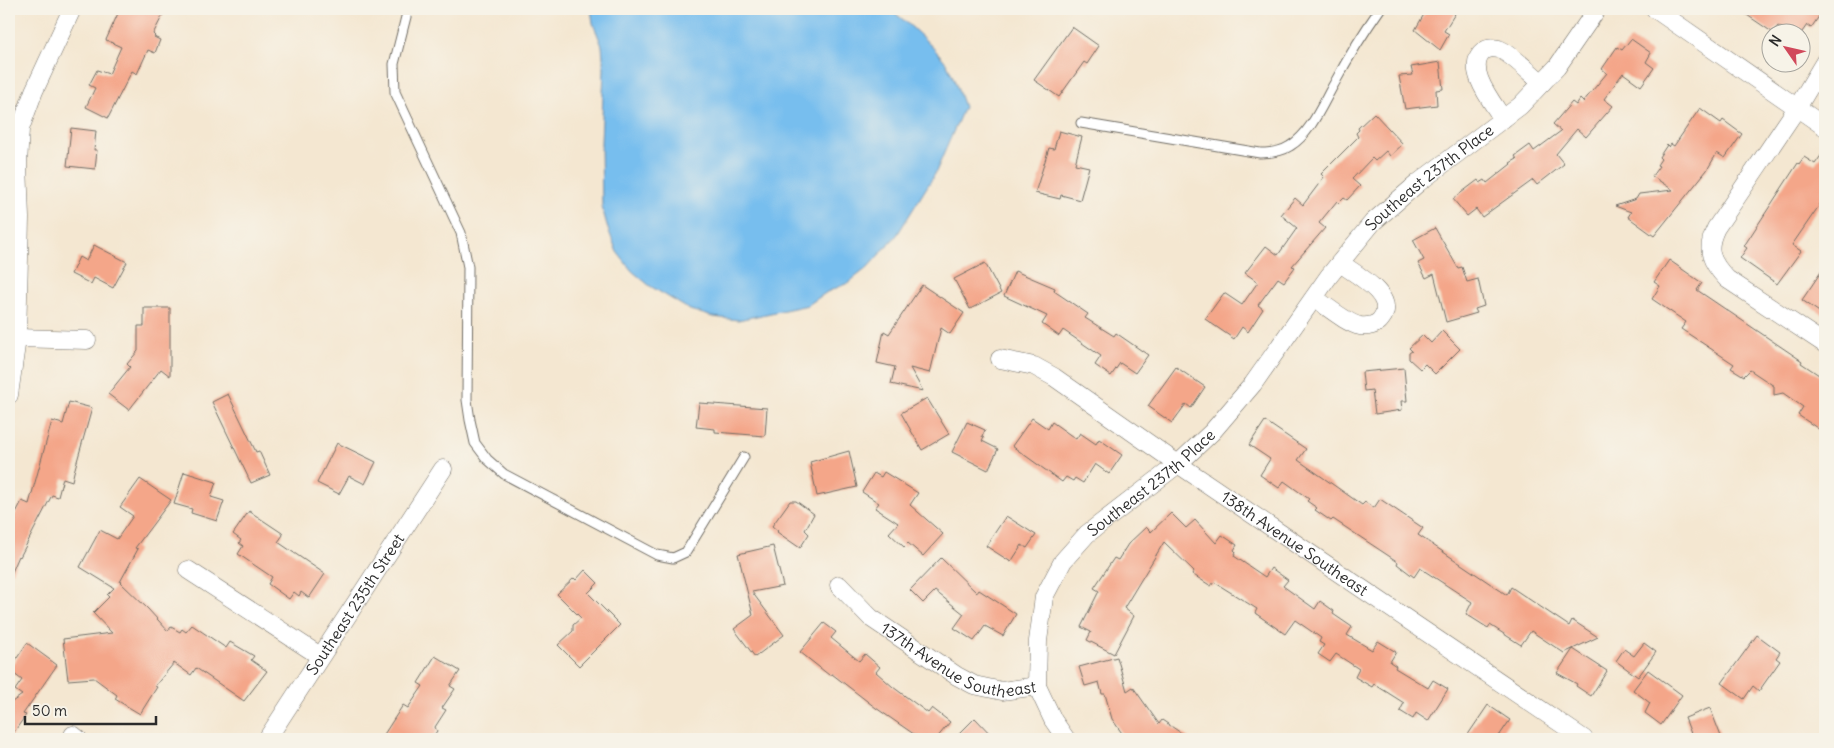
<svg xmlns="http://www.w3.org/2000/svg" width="1834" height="748" viewBox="0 0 1834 748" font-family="Delius,sans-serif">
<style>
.water{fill:#77beee;stroke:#51748c}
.building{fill:#f4a689}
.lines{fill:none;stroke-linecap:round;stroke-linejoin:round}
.lane-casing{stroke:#716d65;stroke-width:11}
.street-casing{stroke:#716d65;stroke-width:19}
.lane{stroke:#fff;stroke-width:9}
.street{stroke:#fff;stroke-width:18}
.labels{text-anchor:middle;stroke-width:4.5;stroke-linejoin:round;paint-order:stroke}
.street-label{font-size:16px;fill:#2b2b2b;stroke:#f7f3e8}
</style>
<rect width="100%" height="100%" fill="#f7f3e8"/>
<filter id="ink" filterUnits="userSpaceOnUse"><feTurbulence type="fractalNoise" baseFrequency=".02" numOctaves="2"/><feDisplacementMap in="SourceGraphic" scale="10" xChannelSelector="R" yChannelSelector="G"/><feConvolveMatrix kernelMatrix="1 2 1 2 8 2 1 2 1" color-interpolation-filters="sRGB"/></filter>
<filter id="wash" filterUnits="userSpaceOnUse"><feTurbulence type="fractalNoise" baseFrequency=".0096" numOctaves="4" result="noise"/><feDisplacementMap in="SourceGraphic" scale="20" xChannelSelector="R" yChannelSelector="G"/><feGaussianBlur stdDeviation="1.12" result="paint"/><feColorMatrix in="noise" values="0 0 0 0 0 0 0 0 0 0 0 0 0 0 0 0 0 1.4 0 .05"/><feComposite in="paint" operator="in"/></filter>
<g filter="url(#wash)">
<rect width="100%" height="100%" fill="#f4e7d1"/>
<path class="water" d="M591 9H888C901 15 939 52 947 64 954 77 959 93 964 107L935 174 897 235 867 268 848 283 827 292 808 305 738 320 713 317 690 310 650 286 632 271 617 252 608 229 602 207 601 143 604 69 602 46 593 23Z"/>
<g id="blocks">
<path class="building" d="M120 9H166L153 34 155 36 154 37 160 40 155 53 148 50 137 74 132 71 108 118 86 107 95 88 89 85 97 70 109 74 121 47 106 40Z
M1427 9H1458L1444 31 1449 34 1440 50 1415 30Z
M1738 9H1824L1811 28 1807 25 1802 32H1788L1778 26 1772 32Z
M1072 27 1099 46 1087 64 1084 62 1059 97 1034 80Z
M1631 39 1651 53 1646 62 1654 68 1641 86 1623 73 1604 99 1613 106 1586 137 1577 129 1556 154 1564 164 1537 185 1533 180 1482 217 1476 209 1467 216 1453 199 1478 180 1480 183 1485 180 1487 183 1511 164 1510 163 1517 159 1515 156 1530 145 1534 151 1561 131 1553 124 1572 102 1576 105 1580 99 1583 102 1607 73 1602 69 1617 47 1622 50Z
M1440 62 1443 89 1436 90 1437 105 1405 109 1399 76 1413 75 1411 67Z
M1700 108 1721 123 1723 120 1742 134 1725 158 1717 153 1707 170 1654 236 1628 217 1631 212 1615 206 1636 199 1639 194 1673 190 1652 176 1659 166 1657 165 1661 159 1659 157 1667 145 1669 147 1671 144 1674 146Z
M1374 113 1403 144 1390 156 1386 151 1375 161 1372 158 1352 179 1360 186 1347 200 1344 198 1339 203 1337 201 1319 223 1325 228 1292 266 1295 267 1284 282 1278 278 1258 305 1263 309 1248 332 1242 327 1234 339 1205 319 1224 293 1242 305 1258 282 1245 273 1266 246 1278 255 1297 228 1281 215 1295 198 1303 205 1324 177 1321 174 1358 137 1356 133 1359 130 1358 128Z
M71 128 96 131 94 150H97L95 169 67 166Z
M1059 131 1082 137 1075 164 1089 167 1080 200 1061 195 1060 199 1035 193 1049 148 1054 149Z
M1825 150V197L1792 245 1801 251 1777 284 1740 258 1747 248 1744 246 1798 163 1799 164 1804 157 1815 164Z
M1435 228 1458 268 1462 267 1467 282 1478 279 1484 306 1475 309 1477 313 1446 322 1434 274 1426 278 1418 263 1424 260 1413 240Z
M94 245 127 262 113 288 94 278 91 284 71 274 79 257 86 261Z
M1669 260 1702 283 1697 290 1802 361 1801 363 1825 379V423L1820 430 1798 415 1803 407 1783 393 1774 395V386L1750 370 1744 376 1731 368 1734 364 1681 329 1686 322 1652 299 1660 286 1654 282Z
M985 263 1001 293 970 309 954 279Z
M1825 266V316L1802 300Z
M1015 271 1055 288 1054 291 1088 314 1085 318 1114 336 1116 333 1148 355 1135 373 1120 363 1111 376 1095 365 1101 356 1063 330 1059 336 1042 324 1047 316 1004 296Z
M922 285 964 313 950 334 941 328 930 373 910 368 923 391 891 384 895 367 877 363 884 331 889 334Z
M144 308H170V376L161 369 129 410 108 394 130 367 127 364 138 351V326H144Z
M1442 331 1460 349 1435 374 1425 364 1420 369 1409 359V353L1412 351 1409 348 1423 335 1431 343Z
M1176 367 1205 387 1191 408 1186 404 1172 423 1148 406Z
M1404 368 1407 401H1401L1402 410 1375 414 1372 390 1364 391 1362 372Z
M228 394 256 452 259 451 270 475 251 483 212 402Z
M927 398 949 434 922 450 901 413Z
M69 402 92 408 74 472 72 481 63 478 58 497 52 495 20 557 19 556 9 579V526L22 501 29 504 52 421 63 424Z
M699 403 767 408 765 436 715 432V429L696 427Z
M1032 418 1048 429 1052 422 1076 439 1080 433 1096 444 1099 439 1122 455 1109 474 1095 464 1083 483 1075 478 1073 481 1066 477 1062 482 1012 446Z
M1265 421 1306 449 1298 460 1362 505 1365 502 1374 508 1380 499 1423 528 1418 535 1507 595 1511 587 1569 626 1572 620 1598 637 1564 653 1531 631 1521 645 1490 625 1488 628 1466 614 1472 602 1420 568 1414 577 1397 564 1398 562 1333 519 1331 521 1315 510 1317 508 1307 501 1309 499 1284 481 1279 488 1260 475 1270 459 1249 445Z
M967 422 985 430 982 437 984 438 982 441 998 449 988 470 952 452Z
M337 443 376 462 365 484 349 476 339 494 317 483Z
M849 451 857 487 817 496 810 462Z
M184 472 216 482 211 497 224 501 217 521 191 513 192 509 174 504Z
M884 472 918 493 910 505 943 534 923 556 908 543 904 547 889 533 898 523 875 508 879 503 862 492 874 473 881 477Z
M140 479 171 500 135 548 138 549 120 582 148 609 168 631 171 627 180 632 182 629 186 632 192 625 226 648 230 642 254 656 251 660 267 671 244 701 196 668 191 675 174 663 155 686 157 687 140 714 115 699 117 695 94 678 68 680 63 639 112 633 93 613 109 597 107 595 114 588 80 567 100 530 117 539 133 516 120 507Z
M790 501H796L814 514 805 530 809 534 800 548 777 532 778 531 772 526Z
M249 511 282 533 283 535 278 542 325 574 309 598 301 592 299 596 294 592 289 599 268 584 272 577 238 554 243 546 239 543 241 540 233 534Z
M1171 513 1186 528 1195 520 1216 543 1222 535 1237 545 1234 550 1236 552 1234 556 1265 577 1271 568 1288 580 1283 586 1315 609 1320 601 1334 611 1333 614 1352 627 1347 635 1372 650 1378 641 1396 652 1390 662 1396 666 1395 668 1428 688 1433 680 1448 689 1428 721 1416 713 1413 719 1400 711 1404 703 1374 684 1372 687 1355 677 1359 669 1336 654 1330 662 1318 654 1324 645 1319 642 1321 638 1295 620 1285 634 1255 613 1257 609 1214 582 1211 586 1192 574 1194 571 1164 542 1124 608 1134 616 1114 654 1087 640 1091 632 1081 627 1099 591 1094 588 1114 558 1118 560 1128 544 1146 527 1151 532Z
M1006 516 1036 535 1027 548 1022 545 1011 562 986 546Z
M773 546 783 586 752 592 784 635 755 657 734 629 753 615 738 554Z
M941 558 977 593 979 590 1016 614 1003 636 985 626 974 641 954 628 964 614 935 591 923 603 910 590Z
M585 570 598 583 588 593 620 625 579 666 558 645 573 631V625L581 618 557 594 574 578 576 580Z
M824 623 836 632 831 638 859 661 865 654 880 667 876 672 893 687 928 713 932 708 950 722 936 739H921L876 708 832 674 829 675 800 652Z
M1757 635 1780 652 1776 658 1780 661 1759 691 1753 686 1744 699 1722 683Z
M27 643 57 665 23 714 26 715 9 739V704L22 695 15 690 22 680 9 670Z
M1644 643 1656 652 1638 677 1616 661 1624 649 1634 656Z
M1573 649 1607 671 1591 696 1576 686 1577 684 1557 673Z
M435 656 460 671 450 686 455 689 442 708 446 710 435 727 437 731 431 739H381L403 705 408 708 423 686 418 683Z
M1117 657 1127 691 1133 687 1159 724 1162 720 1190 739H1126L1112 719 1105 694H1102L1099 682 1085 686 1079 667Z
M1648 670 1682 695 1661 725 1645 713 1650 703 1633 690Z
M1488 705 1510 720 1497 739H1465Z
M1710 708 1722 739H1693L1685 718Z
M975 718 995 739H954Z"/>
</g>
</g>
<g filter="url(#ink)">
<use href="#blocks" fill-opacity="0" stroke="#716d65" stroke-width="1"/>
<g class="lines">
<defs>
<path id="lane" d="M408 9 394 64 395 92 461 233 468 267 467 400 470 420 475 443 487 459 504 474 657 555 673 558 686 552 744 457
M1081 123 1260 153C1271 153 1281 152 1290 146 1311 133 1322 105 1334 84 1348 58 1363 33 1380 9"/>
<g id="street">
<path d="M1655 9 1825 127"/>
<path d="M1825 61 1797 108 1716 228C1705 250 1711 262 1727 279L1825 344"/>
<path d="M1503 119C1493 103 1463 67 1484 51 1488 48 1494 48 1499 49 1512 54 1531 74 1542 83"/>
<path d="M1314 298C1327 306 1346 323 1360 326 1368 327 1377 325 1381 319 1399 297 1354 273 1340 263"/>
<path d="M9 336 17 338 87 340"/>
<path id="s1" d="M1000 359 1034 366 1054 377 1178 464 1584 739"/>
<path d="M9 395 17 338 20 218 18 164 20 129 34 91 72 9"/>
<path d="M188 570 320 656"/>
<path id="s2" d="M839 585 871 618 957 676 974 685 1002 691 1037 686"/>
<path d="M73 735 78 739"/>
<path id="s3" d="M267 739 443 469"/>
<path id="s4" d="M1066 739 1053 720 1037 686 1038 641 1044 597 1063 561 1087 534 1178 464 1212 432 1253 384 1329 276 1373 222 1418 183 1520 106 1557 67 1597 9"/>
</g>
</defs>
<use href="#lane" class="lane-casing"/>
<use href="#street" class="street-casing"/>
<use href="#lane" class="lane"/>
<use href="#street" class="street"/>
</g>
</g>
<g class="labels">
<g class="street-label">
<text dy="6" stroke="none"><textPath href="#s4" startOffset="725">Southeast 237th Place</textPath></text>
<text dy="6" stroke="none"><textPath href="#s4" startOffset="309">Southeast 237th Place</textPath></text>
<text dy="6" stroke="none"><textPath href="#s1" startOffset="350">138th Avenue Southeast</textPath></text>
<text dy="6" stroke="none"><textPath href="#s3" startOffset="161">Southeast 235th Street</textPath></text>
<text dy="6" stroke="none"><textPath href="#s2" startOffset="146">137th Avenue Southeast</textPath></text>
</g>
</g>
<rect width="1834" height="748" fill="none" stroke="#f7f3e8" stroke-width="30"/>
<g transform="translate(1786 48) rotate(304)"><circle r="24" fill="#f7f3e8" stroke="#a5a39c"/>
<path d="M0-4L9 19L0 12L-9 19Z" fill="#d1495b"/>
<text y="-8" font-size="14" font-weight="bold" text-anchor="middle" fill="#2b2b2b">N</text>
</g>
<path d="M25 716v8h131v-8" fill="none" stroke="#2b2b2b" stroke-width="2.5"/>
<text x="32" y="716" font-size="15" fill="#2b2b2b" stroke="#f7f3e8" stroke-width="4" paint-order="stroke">50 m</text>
</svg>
